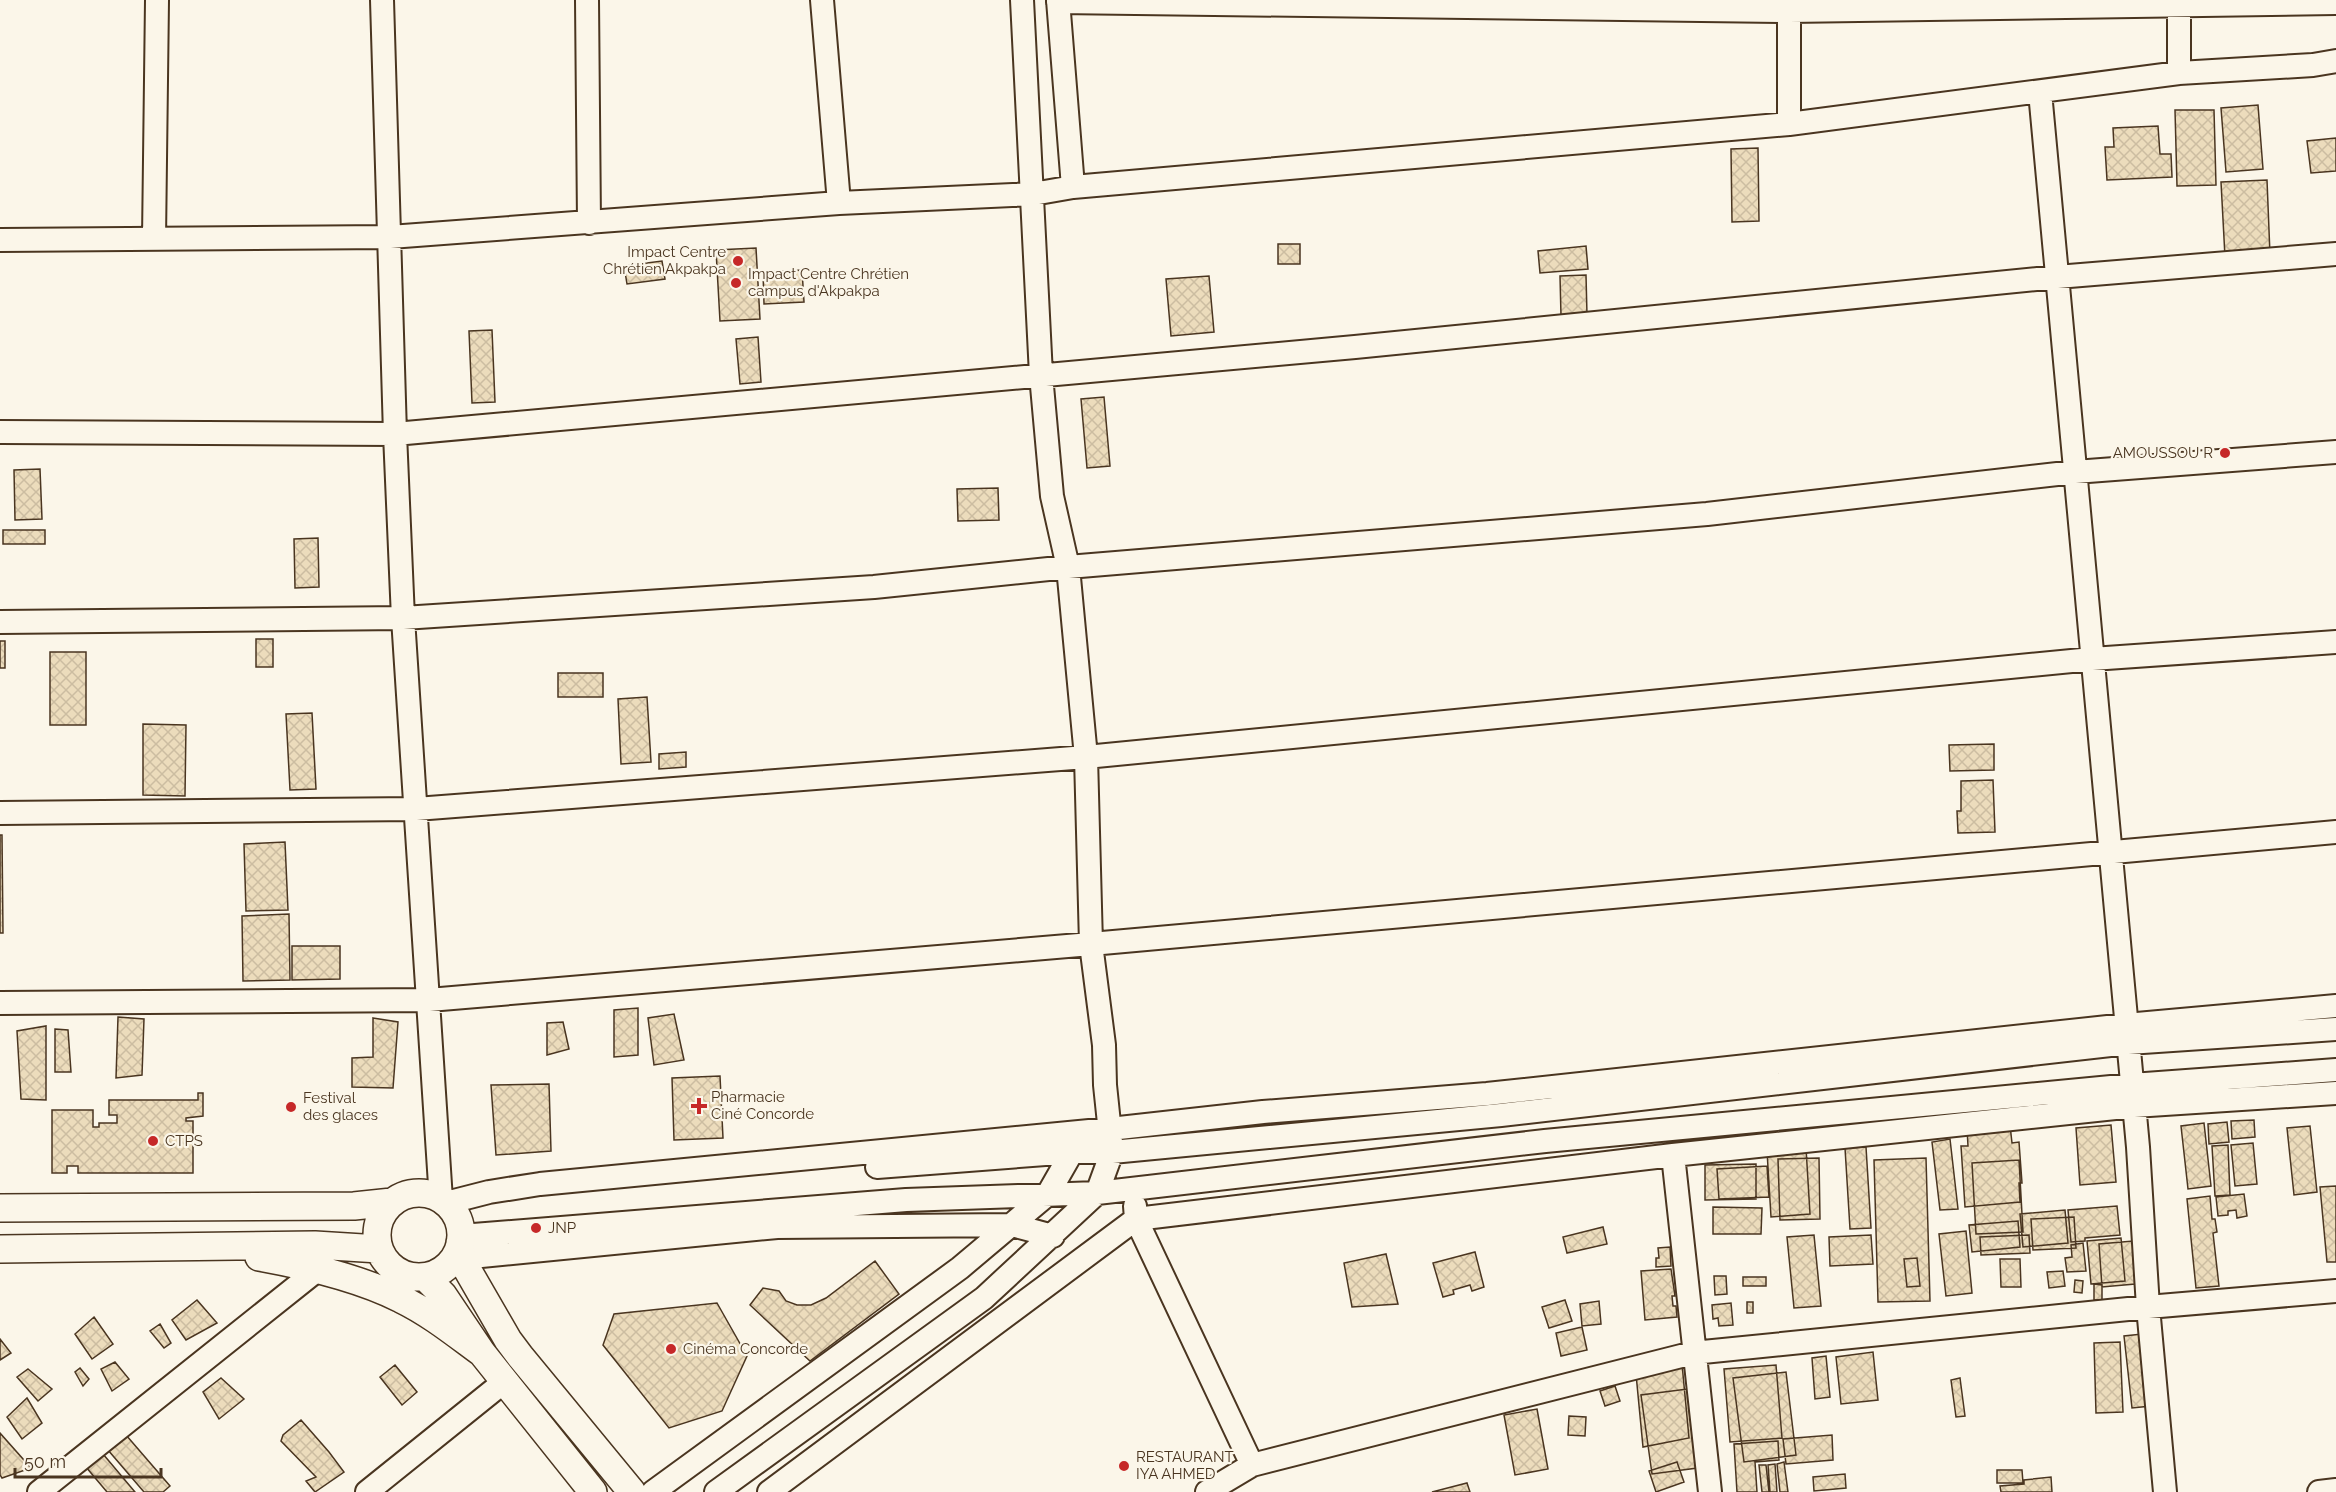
<svg xmlns="http://www.w3.org/2000/svg" width="2336" height="1492" viewBox="0 0 2336 1492" font-family="Raleway,sans-serif">
<style>
.building{fill:url(#building-cross-hatch);stroke:#4a3520;stroke-width:1.5}
.lines{fill:none;stroke-linecap:round;stroke-linejoin:round}
.minor-casing{stroke:#4a3520;stroke-width:26}
.major-casing{stroke:#4a3520;stroke-width:30}
.minor{stroke:#fbf6e9;stroke-width:22}
.major{stroke:#fbf6e9;stroke-width:27}
.poi-dot{fill:#c62828;stroke:#fbf6e9;stroke-width:2}
.labels{text-anchor:middle;stroke-width:4.5;stroke-linejoin:round;paint-order:stroke}
.poi-label{font-size:15px;fill:#4a3520;stroke:#fbf6e9;text-anchor:start}
</style>
<defs>
<pattern id="building-cross-hatch" width="8" height="8" patternUnits="userSpaceOnUse" patternTransform="scale(1.5)"><rect width="8" height="8" fill="#ecdcbc"/><path d="M0 0l8 8M0 8l8-8" fill="none" stroke="#ccbda1"/></pattern>
</defs>
<rect width="100%" height="100%" fill="#fbf6e9"/>
<path class="building" d="M2258 105 2263 169 2226 172 2221 108Z
M2175 110H2214L2216 185 2177 186Z
M2158 126 2160 154H2171L2172 177 2107 180 2105 147H2114L2113 128Z
M2336 138V171L2311 173 2307 141Z
M1758 148 1759 221 1732 222 1731 149Z
M2267 180 2270 255 2225 257 2221 182Z
M1278 244H1300V264H1278Z
M1586 246 1588 269 1540 273 1538 251Z
M756 248 760 319 720 321 716 250Z
M662 261 665 279 627 284 624 266Z
M802 270 804 302 764 304 763 272Z
M1586 275 1587 315 1561 316 1560 276Z
M1209 276 1214 332 1171 336 1166 279Z
M492 330 495 402 472 403 469 331Z
M758 337 761 382 740 384 736 339Z
M1104 397 1110 466 1087 468 1081 399Z
M40 469 42 519 15 520 14 470Z
M998 488 999 520 958 521 957 489Z
M3 530H45V544H3Z
M318 538 319 587 295 588 294 539Z
M256 639H273V667H256Z
M0 641H5V668H0Z
M50 652H86V725H50Z
M558 673H603V697H558Z
M647 697 651 762 621 764 618 699Z
M312 713 316 789 290 790 286 714Z
M143 724 186 725 185 796 143 795Z
M1994 744V770L1950 771 1949 745Z
M686 752V767L659 769V754Z
M1993 780 1995 832 1958 833 1957 811H1961V781Z
M0 835H2L3 933H0Z
M285 842 288 910 246 911 244 844Z
M289 914 290 980 243 981 242 916Z
M292 946H340V979L292 980Z
M638 1008V1055L614 1057V1010Z
M674 1014 684 1060 654 1065 648 1018Z
M118 1017 144 1019 142 1075 116 1078Z
M373 1018 398 1022 393 1088 352 1087V1058L373 1057Z
M563 1022 569 1049 547 1055V1023Z
M46 1026V1100L21 1099 17 1031Z
M55 1029 68 1030 71 1072H55Z
M720 1076 723 1138 674 1140 672 1078Z
M549 1084 551 1151 496 1155 491 1085Z
M198 1093H203V1116L186 1118V1121H193V1173H78V1166H67V1173H52V1110H93V1127H99V1123H117V1115H109V1100H198Z
M2254 1120 2255 1137 2232 1139 2231 1121Z
M2227 1122 2229 1142 2209 1144 2208 1124Z
M2204 1123 2211 1186 2188 1189 2181 1126Z
M2010 1125 2012 1143 2019 1142 2022 1183H2019L2020 1202 1965 1207 1961 1146H1968L1967 1128Z
M2111 1125 2116 1182 2080 1185 2076 1128Z
M2310 1126 2317 1192 2294 1195 2287 1128Z
M1950 1139 1958 1209 1940 1210 1932 1142Z
M2253 1143 2257 1184 2235 1186 2231 1145Z
M2228 1145 2230 1195 2215 1196 2212 1146Z
M1866 1147 1871 1228 1850 1229 1845 1148Z
M1806 1148 1810 1214 1771 1217 1767 1151Z
M1819 1158 1820 1219 1780 1220 1778 1159Z
M1926 1158 1930 1301 1878 1302 1874 1160Z
M2019 1160 2023 1232 1976 1234 1972 1163Z
M1756 1164V1199L1705 1200V1165Z
M1767 1166 1769 1197 1719 1199 1717 1169Z
M2336 1186V1262H2327L2320 1187Z
M2244 1194 2247 1216 2237 1218 2236 1210 2228 1211V1215L2218 1216 2216 1197Z
M2210 1196 2212 1219H2215L2217 1232 2213 1233 2219 1286 2196 1288 2187 1199Z
M2117 1206 2120 1235 2085 1238V1241L2071 1242 2068 1210Z
M1713 1207 1762 1208 1761 1234H1713Z
M2065 1210 2068 1243 2023 1247 2020 1214Z
M2074 1217 2076 1248 2033 1250 2031 1219Z
M2018 1221 2020 1247 1972 1252 1969 1225Z
M1603 1227 1607 1244 1567 1253 1563 1237Z
M1966 1231 1972 1293 1946 1296 1939 1234Z
M1814 1235 1821 1306 1794 1308 1787 1237Z
M1871 1235 1873 1264 1830 1266 1829 1237Z
M2029 1235 2030 1253 1981 1255 1980 1237Z
M2121 1238 2125 1281 2091 1284 2087 1241Z
M2133 1241 2135 1284 2102 1287 2099 1244Z
M2083 1243 2086 1271 2067 1272 2065 1258 2072 1257 2071 1245Z
M1670 1247 1671 1266 1656 1267V1258H1659L1658 1248Z
M1475 1252 1484 1287 1472 1291 1470 1285 1453 1290 1454 1294 1443 1297 1433 1263Z
M1386 1254 1398 1304 1352 1307 1344 1263Z
M1917 1258 1920 1286 1907 1287 1904 1259Z
M2000 1259H2020L2021 1287H2001Z
M875 1261 899 1294 810 1361 750 1305 763 1288 779 1291 786 1301 797 1305H811L826 1298Z
M1671 1269 1675 1296H1672L1673 1306H1676L1677 1317 1645 1320 1641 1271Z
M2063 1271 2065 1286 2049 1288 2047 1272Z
M1714 1276H1726L1727 1294 1715 1295Z
M1743 1277H1766V1286H1743Z
M2075 1280 2083 1281 2082 1293 2074 1292Z
M2094 1284 2102 1285V1300H2094Z
M197 1300 217 1323 186 1340 172 1320Z
M1565 1300 1572 1321 1549 1328 1542 1307Z
M1599 1301 1601 1324 1582 1326 1580 1304Z
M1747 1302H1753V1313H1747Z
M717 1303 747 1356 722 1411 669 1428 603 1345 614 1314Z
M1731 1303 1733 1325 1719 1326 1718 1318 1713 1319 1712 1305Z
M94 1317 113 1344 92 1359 75 1334Z
M160 1324 171 1343 164 1348 150 1331Z
M1582 1327 1587 1350 1561 1356 1556 1333Z
M2142 1334 2151 1406 2132 1408 2124 1336Z
M0 1339 11 1353 0 1360Z
M2120 1342 2123 1412 2096 1413 2094 1343Z
M1873 1352 1878 1400 1841 1404 1836 1357Z
M1826 1356 1830 1397 1815 1399 1812 1358Z
M115 1362 129 1379 112 1391 101 1369Z
M1682 1364 1689 1438 1643 1447 1636 1374Z
M395 1365 417 1392 402 1405 380 1377Z
M1776 1365 1782 1438 1730 1442 1724 1369Z
M80 1368 89 1379 83 1386 75 1372Z
M28 1369 52 1389 38 1401 17 1377Z
M1786 1372 1796 1455 1744 1462 1733 1378Z
M221 1378 244 1399 219 1419 203 1392Z
M1960 1378 1965 1416 1956 1417 1951 1380Z
M1615 1386 1620 1401 1605 1406 1600 1391Z
M1695 1388 1705 1467 1652 1474 1641 1395Z
M27 1398 42 1423 22 1439 7 1417Z
M1537 1409 1548 1469 1515 1475 1504 1415Z
M1569 1416 1586 1417 1585 1436 1568 1435Z
M301 1420 329 1452 344 1472 315 1492 306 1481 316 1477 281 1441 283 1435Z
M0 1433 31 1468 2 1478 0 1475Z
M126 1435 170 1486 163 1492H144L108 1450Z
M1832 1435 1833 1460 1786 1464 1783 1439Z
M1778 1441 1779 1460 1755 1462 1757 1492H1737L1734 1444Z
M103 1454 135 1492H107L86 1467Z
M1677 1462 1684 1482 1656 1492 1649 1471Z
M1784 1462 1788 1492H1780L1777 1464Z
M1775 1464 1777 1492H1770L1768 1465Z
M1759 1465H1766L1769 1492H1762Z
M1997 1470H2022L2023 1483H1997Z
M1845 1474 1846 1488 1814 1491 1813 1477Z
M2051 1477 2052 1492H2001L2000 1486 2024 1484V1480Z
M1467 1483 1470 1492H1432Z"/>
<g class="lines">
<defs>
<path id="minor" d="M382 0 395 434 403 618 441 1200
M587 0 589 223
M822 0 839 203
M1058 0 1073 187
M2179 0V73
M1058 2 1789 11 2336 3
M2040 92 2138 1147 2148 1307 2165 1492
M1789 124V0
M154 239 157 0
M0 240 390 237 839 203 1033 194 1073 187 1789 124 2179 73 2313 65 2336 61
M0 432 395 434 1355 347 2057 277 2336 254
M0 622 403 618 874 587 1068 567 1707 514 2075 472 2336 452
M0 813 416 809 1086 757 2092 659 2336 642
M0 1003 429 1000 1091 944 2336 832
M1673 1155 1710 1492
M877 1167 1072 1152H1112L1501 1115 2128 1043 2336 1029
M446 1203 489 1192 540 1184 1110 1129 1263 1112 1487 1094 2126 1025 2336 1006
M1135 1206 1136 1219 1252 1465
M461 1236 906 1200 1097 1193 1545 1141 2132 1085 2336 1070
M461 1258 777 1227 1012 1225 1053 1236
M39 1492 316 1271
M367 1492 505 1381
M653 1492 960 1268 1048 1194 1072 1152
M716 1492 984 1298 1097 1193 1112 1152 1105 1085 1104 1045 1091 944 1086 757 1068 567 1052 496 1041 375 1022 0
M769 1492 1136 1219 1673 1155 2134 1106 2336 1093
M1207 1492 1252 1465 1693 1353 2148 1307 2336 1291
M2319 1492 2336 1490"/>
<path id="major" d="M377 1235a42 42 0 1 1 84 0a42 42 0 1 1-84 0Z
M0 1208 354 1206 392 1202
M460 1243 461 1258 467 1269 508 1340 520 1356 632 1492
M0 1249 315 1245 379 1249
M259 1257C303 1265 362 1279 401 1299 430 1313 456 1334 482 1353
M419 1277 426 1278 443 1295 482 1353 593 1492"/>
</defs>
<use href="#minor" class="minor-casing"/>
<use href="#major" class="major-casing"/>
<use href="#minor" class="minor"/>
<use href="#major" class="major"/>
</g>
<g class="poi-dot">
<circle cx="738" cy="261" r="6"/>
<circle cx="736" cy="283" r="6"/>
<circle cx="2225" cy="453" r="6"/>
<path d="M696 1097h6v6h6v6h-6v6h-6v-6h-6v-6h6z"/>
<circle cx="291" cy="1107" r="6"/>
<circle cx="153" cy="1141" r="6"/>
<circle cx="536" cy="1228" r="6"/>
<circle cx="671" cy="1349" r="6"/>
<circle cx="1124" cy="1466" r="6"/>
</g>
<g class="labels">
<g class="poi-label">
<text x="726" y="257" text-anchor="end">Impact Centre<tspan x="726" dy="17">Chrétien Akpakpa</tspan></text>
<text x="748" y="279">Impact Centre Chrétien<tspan x="748" dy="17">campus d'Akpakpa</tspan></text>
<text x="2213" y="458" text-anchor="end">AMOUSSOU R</text>
<text x="711" y="1102">Pharmacie<tspan x="711" dy="17">Ciné Concorde</tspan></text>
<text x="303" y="1103">Festival<tspan x="303" dy="17">des glaces</tspan></text>
<text x="165" y="1146">CTPS</text>
<text x="548" y="1233">JNP</text>
<text x="683" y="1354">Cinéma Concorde</text>
<text x="1136" y="1462">RESTAURANT<tspan x="1136" dy="17">IYA AHMED</tspan></text>
</g>
</g>
<path d="M15 1468v9h146v-9" fill="none" stroke="#4a3520" stroke-width="3"/>
<text x="24" y="1468" font-size="18" fill="#4a3520" stroke="#fbf6e9" stroke-width="4.5" paint-order="stroke">50 m</text>
</svg>
